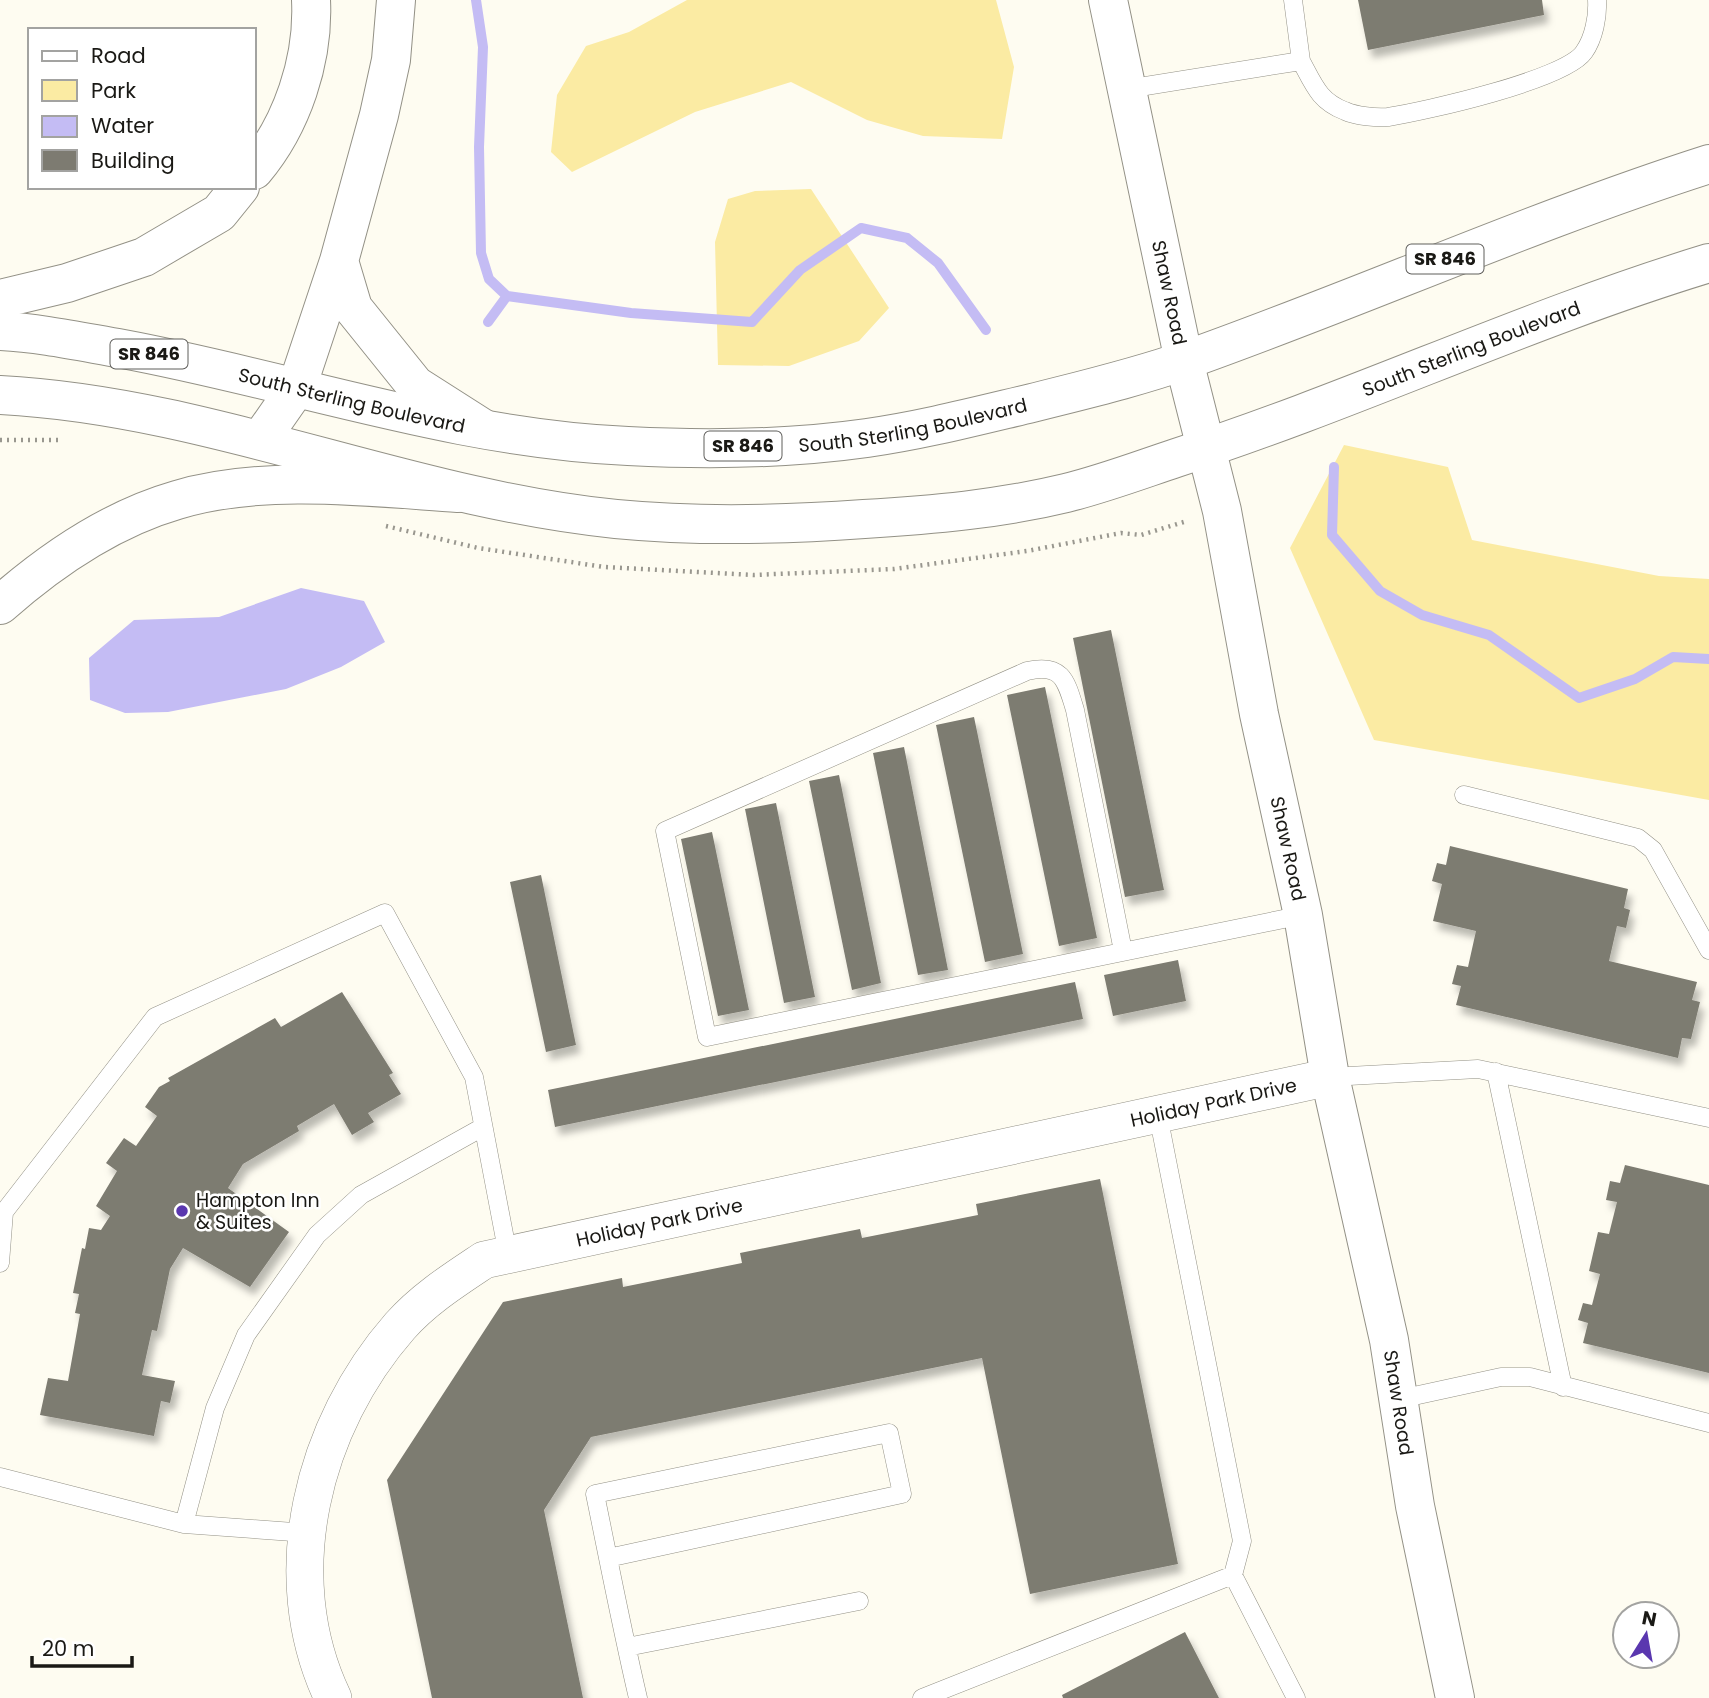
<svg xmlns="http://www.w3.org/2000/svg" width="1709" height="1698" viewBox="0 0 1709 1698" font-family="Poppins,sans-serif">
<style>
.green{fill:#fbeba3}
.water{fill:#c4bcf4}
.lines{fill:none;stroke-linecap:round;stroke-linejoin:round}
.stream{stroke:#c4bcf4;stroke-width:10}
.building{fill:#7d7b71;filter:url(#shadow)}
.service-casing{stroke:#939186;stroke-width:19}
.minor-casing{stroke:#939186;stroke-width:38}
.tertiary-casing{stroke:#939186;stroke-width:40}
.secondary-casing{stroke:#939186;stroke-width:40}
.primary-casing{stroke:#939186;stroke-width:40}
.motorway-casing{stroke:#939186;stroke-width:40}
.path{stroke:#99978f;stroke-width:4.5;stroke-dasharray:2 5;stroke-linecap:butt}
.service{stroke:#fff;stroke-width:18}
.minor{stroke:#fff;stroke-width:37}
.tertiary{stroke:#fff;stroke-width:38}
.secondary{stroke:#fff;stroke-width:38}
.primary{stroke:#fff;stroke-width:38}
.motorway{stroke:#fff;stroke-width:38}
.poi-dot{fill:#5a37af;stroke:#fff;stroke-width:2.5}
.labels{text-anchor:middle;stroke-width:5;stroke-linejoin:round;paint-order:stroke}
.shield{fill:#fff;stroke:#5f5e5b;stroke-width:2}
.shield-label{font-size:18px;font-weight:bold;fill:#1a1915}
.street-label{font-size:19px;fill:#1a1915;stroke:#fff}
.poi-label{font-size:19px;fill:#1a1915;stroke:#fff;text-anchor:start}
</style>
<defs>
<filter id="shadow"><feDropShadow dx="4.5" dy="8" stdDeviation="3.5" flood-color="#0004"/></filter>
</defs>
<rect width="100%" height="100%" fill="#fefcf1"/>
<path class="green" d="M687 0H996L1014 67 1002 139 923 136 867 120 791 82 695 112 572 172 551 152 557 95 586 46 629 32Z
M811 189 889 308 859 341 789 366 718 365 715 242 728 199 755 191Z
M1344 445 1448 467 1472 540 1659 576 1709 579V800L1374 740 1290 548Z"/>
<path class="water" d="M301 588 364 601 385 642 341 667 286 689 168 712 125 713 90 700 89 658 134 620 219 617Z"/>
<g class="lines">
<path class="stream" d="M476 0 483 47 479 147 481 253 489 279 507 296 631 313 752 322 800 270 861 228 907 238 938 263 986 330
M488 322 507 296
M1334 467 1332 535 1380 591 1422 615 1489 635 1579 698 1635 679 1673 657 1709 659"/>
</g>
<path class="building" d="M1358 0H1542L1544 15 1368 50Z
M1111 630 1164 890 1125 897 1073 638Z
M1045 687 1097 938 1059 946 1007 695Z
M974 717 1023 954 985 962 936 725Z
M904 747 948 970 918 975 873 753Z
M839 775 881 983 852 990 809 781Z
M776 803 815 997 784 1003 745 809Z
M712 832 749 1010 718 1016 681 839Z
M1450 846 1628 889 1624 908 1630 910 1626 928 1617 926 1609 961 1697 982 1692 1000 1700 1002 1691 1039 1682 1038 1678 1058 1456 1005 1461 986 1452 984 1457 965 1468 967 1476 931 1433 921 1442 884 1432 881 1437 863 1446 865Z
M541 875 576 1045 546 1052 510 882Z
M1178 960 1186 1001 1113 1016 1104 975Z
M1075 982 1083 1019 555 1127 548 1090Z
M342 992 393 1073 389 1075 401 1094 368 1113 374 1122 352 1135 334 1104 297 1126 299 1131 243 1164 228 1188 289 1232 250 1287 183 1248 170 1269 157 1331 152 1330 142 1375 175 1381 170 1403 161 1401 154 1436 40 1415 48 1378 68 1381 80 1314 75 1313 79 1294 73 1293 82 1248 85 1249 89 1228 101 1230 110 1216 96 1206 117 1171 106 1163 124 1138 136 1146 157 1116 145 1107 159 1087 170 1081 168 1078 275 1018 281 1027Z
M1625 1165 1709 1185V1373L1583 1343 1588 1323 1578 1320 1583 1303 1592 1305 1600 1274 1589 1271 1598 1232 1609 1234 1617 1202 1606 1200 1610 1181 1620 1183Z
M1100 1179 1178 1564 1030 1594 982 1358 591 1437 544 1510 583 1698H432L387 1480 503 1302 622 1278 623 1287 742 1263 740 1253 860 1229 862 1238 978 1215 976 1204Z
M1185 1632 1219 1698H1063L1062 1695Z"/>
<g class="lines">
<defs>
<path id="service" d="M1293 0 1301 61
M1127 89 1301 61C1314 85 1319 101 1345 111 1356 116 1376 118 1388 117 1425 111 1565 80 1584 52 1594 38 1598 16 1597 0
M1464 795 1638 838 1653 850 1709 950
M1123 951 1075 710C1066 680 1062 663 1027 671L665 831 707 1037 1303 915
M1496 1072 1563 1387
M1330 1077 1478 1069 1709 1118
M1158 1115 1242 1541 1233 1575 1296 1698
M0 1263 4 1212 155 1017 385 913 474 1077 508 1255
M1400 1399 1501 1377H1530L1709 1423
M0 1477 184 1524 307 1533
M184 1524 215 1408 246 1335 317 1235 361 1195 483 1127
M608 1558 902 1494 889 1433 595 1494C609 1562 622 1630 638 1698
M627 1647 859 1601
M922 1698 1233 1575"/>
<g id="minor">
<path id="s1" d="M333 1698C274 1575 313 1425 400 1326 424 1299 454 1280 484 1260L1330 1077"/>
</g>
<g id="tertiary">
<path id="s2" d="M1108 0 1184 361"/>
</g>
<g id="secondary">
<path id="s3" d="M1184 361 1222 511 1259 714 1303 915 1330 1077 1389 1340 1415 1506 1455 1698"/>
</g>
<g id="primary">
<path id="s4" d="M0 331C42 333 82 342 123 349 290 380 456 439 628 446 706 450 789 449 867 438 923 430 977 416 1032 403 1083 390 1135 378 1186 360 1361 298 1531 221 1709 164"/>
<path id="s5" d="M0 395C211 406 407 498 616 519 699 527 781 525 864 519 932 515 1000 509 1066 493 1103 484 1140 470 1176 458 1356 400 1528 318 1709 263"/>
</g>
<path id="motorway" d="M254 170C292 125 314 60 311 0
M339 261 353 308 415 385 484 429
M0 299 67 283 144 257 219 213 240 187
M260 440 297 387 339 261 379 115 391 60 396 0
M0 605C51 560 111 519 177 500 262 474 370 487 458 493"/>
</defs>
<use href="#service" class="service-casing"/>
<use href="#minor" class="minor-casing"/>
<use href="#tertiary" class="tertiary-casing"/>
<use href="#secondary" class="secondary-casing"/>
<use href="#primary" class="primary-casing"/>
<use href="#motorway" class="motorway-casing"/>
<path class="path" d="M0 440H63
M386 526 478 548 604 567 753 575 894 569 1027 551 1121 533 1141 535 1187 521"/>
<use href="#service" class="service"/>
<use href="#minor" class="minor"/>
<use href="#tertiary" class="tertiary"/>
<use href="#secondary" class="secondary"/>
<use href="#primary" class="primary"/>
<use href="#motorway" class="motorway"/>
</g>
<circle class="poi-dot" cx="182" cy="1211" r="7"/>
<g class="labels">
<g class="shield">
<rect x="1406.5" y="244.5" width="77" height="29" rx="5"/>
<rect x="110.5" y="339.5" width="77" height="29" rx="5"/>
<rect x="704.5" y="431.5" width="77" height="29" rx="5"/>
</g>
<g class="shield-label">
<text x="1445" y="265">SR 846</text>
<text x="149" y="360">SR 846</text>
<text x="743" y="452">SR 846</text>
</g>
<g class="street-label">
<text dy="7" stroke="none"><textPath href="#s2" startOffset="299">Shaw Road</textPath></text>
<text dy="7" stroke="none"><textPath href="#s5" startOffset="1512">South Sterling Boulevard</textPath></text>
<text dy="7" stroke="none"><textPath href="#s4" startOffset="359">South Sterling Boulevard</textPath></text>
<text dy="7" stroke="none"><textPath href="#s4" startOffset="926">South Sterling Boulevard</textPath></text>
<text dy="7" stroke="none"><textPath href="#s3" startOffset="499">Shaw Road</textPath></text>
<text dy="7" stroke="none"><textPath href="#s1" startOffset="1253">Holiday Park Drive</textPath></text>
<text dy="7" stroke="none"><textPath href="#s1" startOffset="686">Holiday Park Drive</textPath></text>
<text dy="7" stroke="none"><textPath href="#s3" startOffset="1064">Shaw Road</textPath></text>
</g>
<g class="poi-label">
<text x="196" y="1207">Hampton Inn<tspan x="196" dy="22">&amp; Suites</tspan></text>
</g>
</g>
<rect x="28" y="28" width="228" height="161" fill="#ffffff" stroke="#a3a3a1" stroke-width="2"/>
<rect x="42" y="51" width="35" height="10" fill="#ffffff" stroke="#a3a3a1" stroke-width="2"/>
<text x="91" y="63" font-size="21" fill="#1a1915">Road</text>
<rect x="42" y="80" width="35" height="21" fill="#fbeba3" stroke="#a3a3a1" stroke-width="2"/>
<text x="91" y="98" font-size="21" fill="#1a1915">Park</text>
<rect x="42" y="116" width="35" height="21" fill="#c4bcf4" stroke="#a3a3a1" stroke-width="2"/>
<text x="91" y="133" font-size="21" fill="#1a1915">Water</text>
<rect x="42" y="150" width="35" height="21" fill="#7d7b71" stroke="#a3a3a1" stroke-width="2"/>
<text x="91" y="168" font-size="21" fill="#1a1915">Building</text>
<g transform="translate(1646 1635) rotate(11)"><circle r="33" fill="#ffffff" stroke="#a3a3a1" stroke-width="2"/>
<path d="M0-5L12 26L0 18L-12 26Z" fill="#5a37af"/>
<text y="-10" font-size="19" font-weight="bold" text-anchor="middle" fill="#1a1915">N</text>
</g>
<path d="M32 1656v10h100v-10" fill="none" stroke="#1a1915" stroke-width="3.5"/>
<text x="42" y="1656" font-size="21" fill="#1a1915" stroke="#ffffff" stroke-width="5" paint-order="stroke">20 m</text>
</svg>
